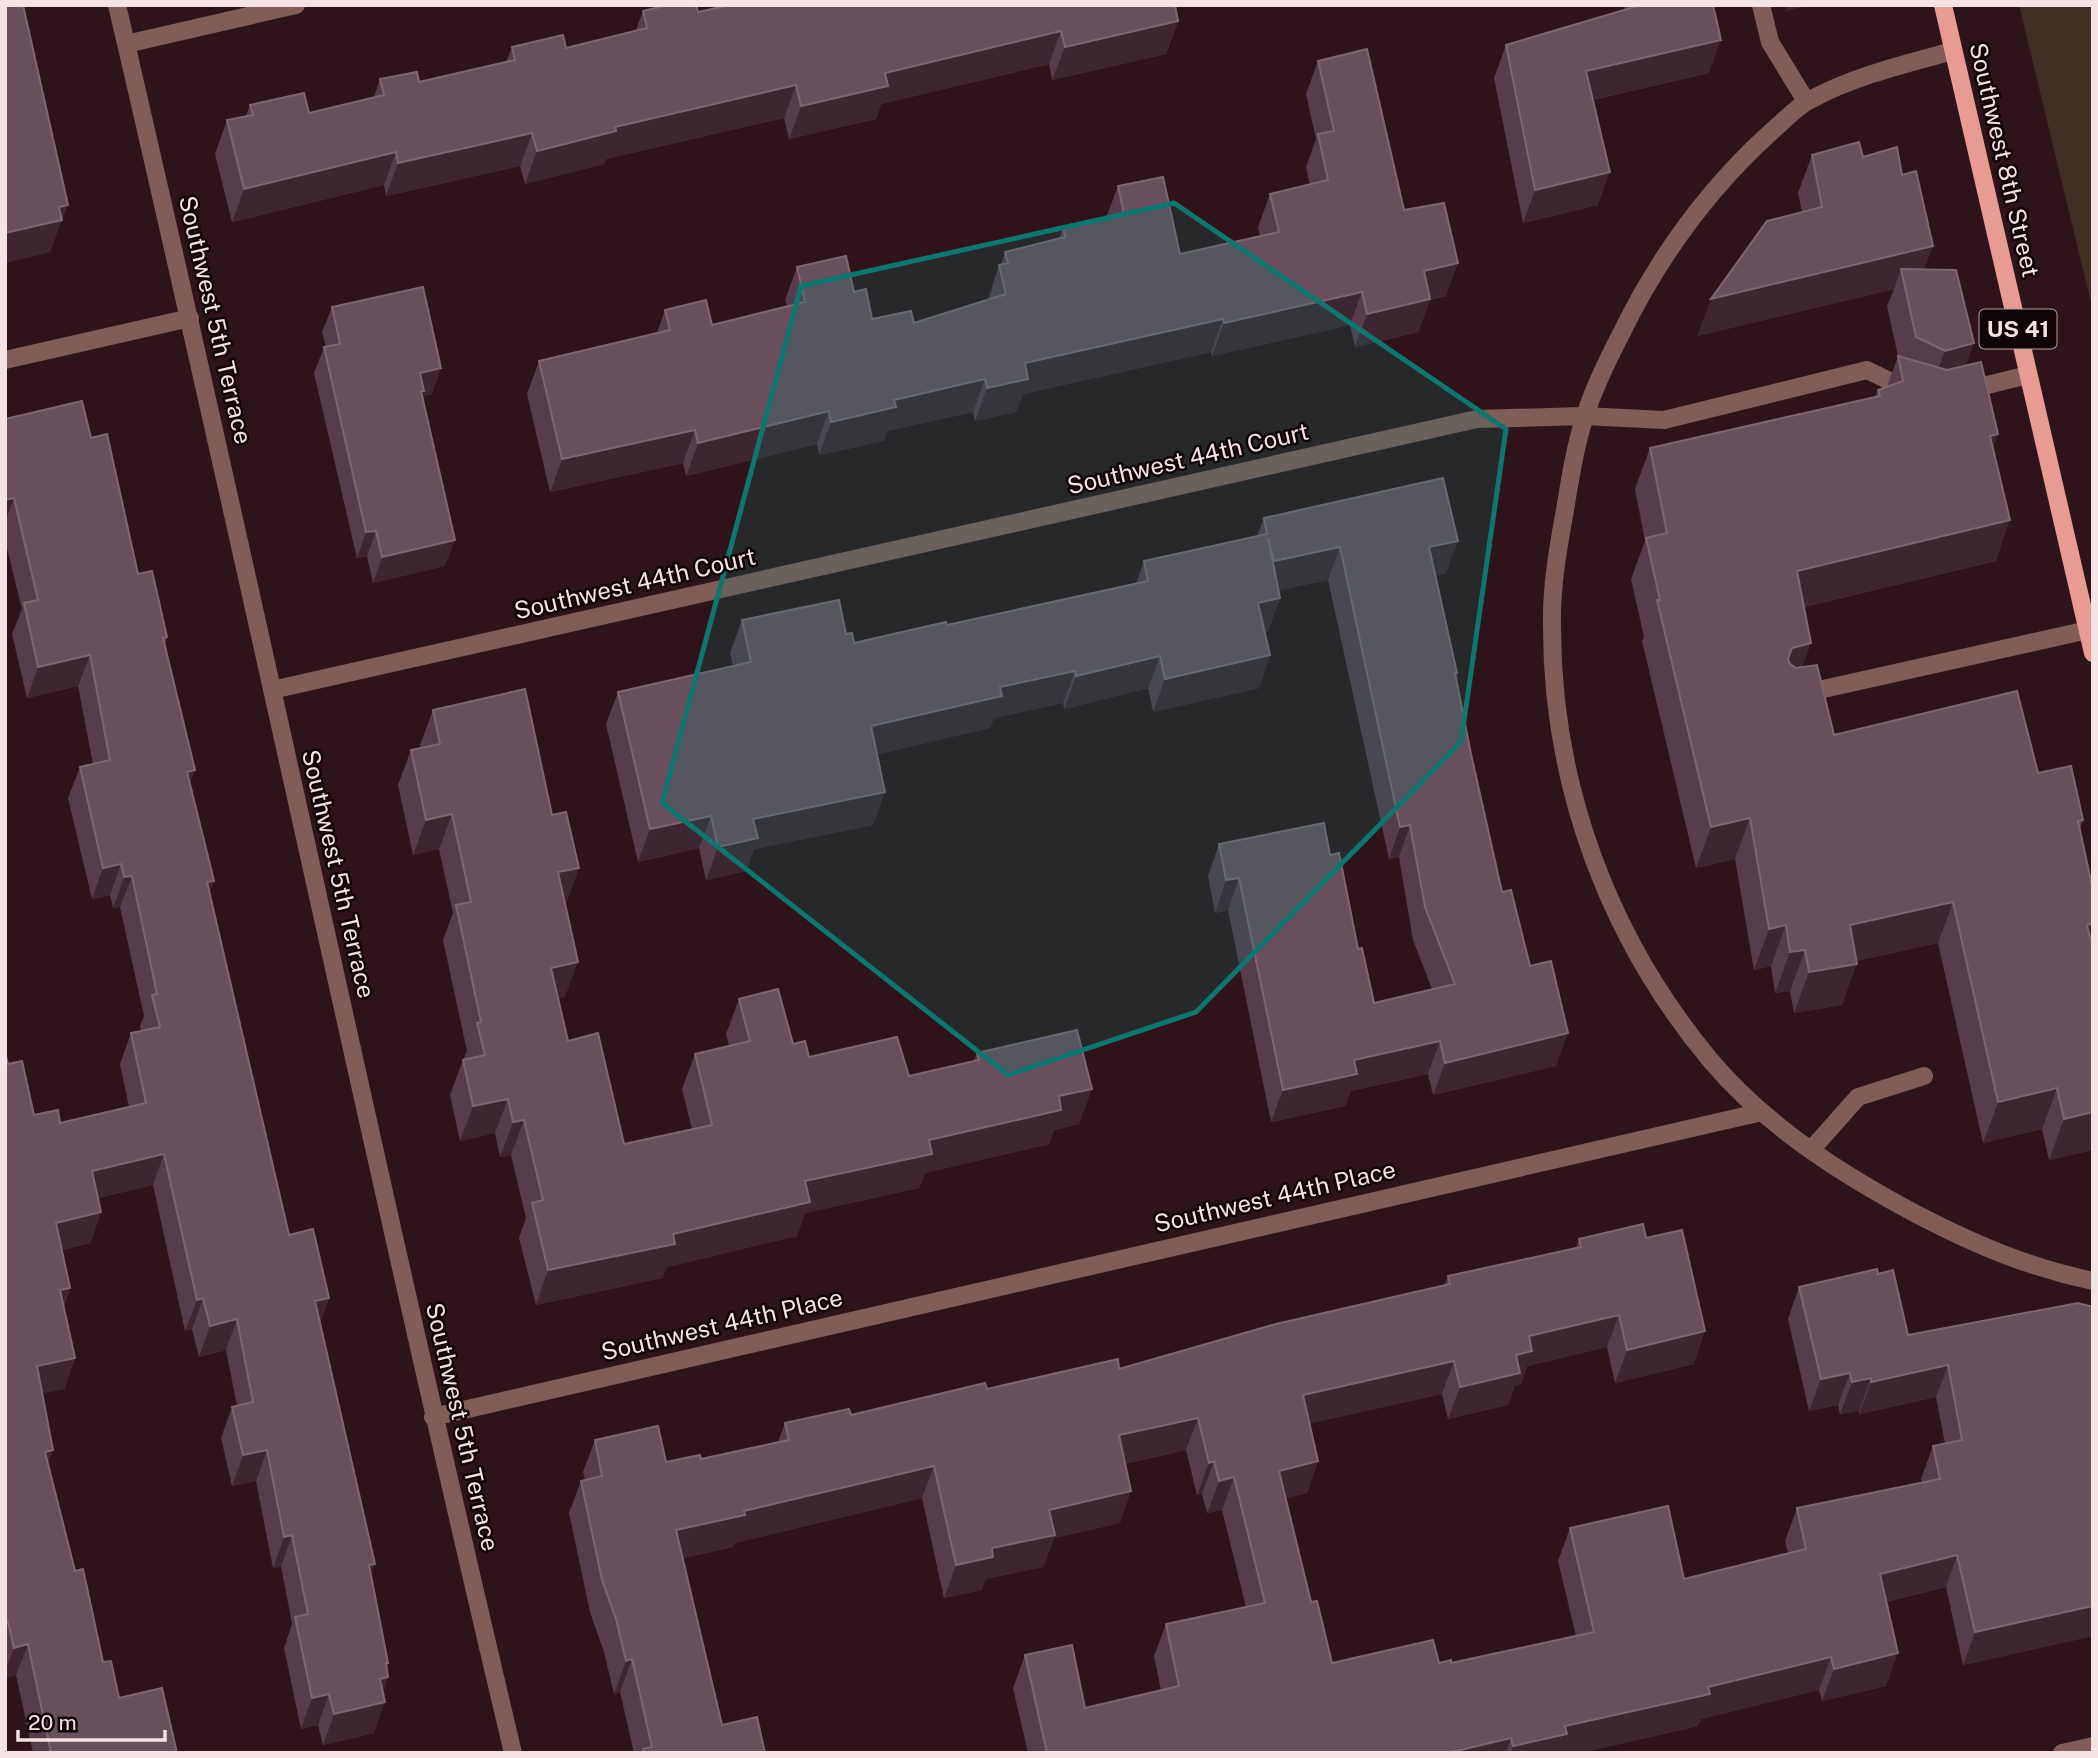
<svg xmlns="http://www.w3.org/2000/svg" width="2098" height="1758" viewBox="0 0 2098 1758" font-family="'Public Sans',sans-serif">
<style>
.green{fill:#412e25}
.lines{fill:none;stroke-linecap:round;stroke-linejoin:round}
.service{stroke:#815c58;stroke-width:18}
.minor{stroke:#815c58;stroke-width:18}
.primary{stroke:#e89b93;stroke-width:18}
.wall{fill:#573d4b}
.shaded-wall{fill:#3f2530}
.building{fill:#684f5b;stroke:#7e6671;stroke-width:2}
.marked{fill:#0f766e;fill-opacity:0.2;stroke:#0f766e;stroke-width:5;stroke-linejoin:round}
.labels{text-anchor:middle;stroke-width:5;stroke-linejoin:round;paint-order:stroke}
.shield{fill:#0f0506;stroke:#b0a0a2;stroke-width:2}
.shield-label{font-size:23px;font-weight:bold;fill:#f5e2e5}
.street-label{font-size:24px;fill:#f5e2e5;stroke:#0f0506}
</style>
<rect width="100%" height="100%" fill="#2e141a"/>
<path class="green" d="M2019 5H2093V311Z"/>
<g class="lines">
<path class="service" d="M1761 5 1770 42 1806 101
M1963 391 2028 375
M1584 416 1664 420 1867 370 1910 391
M1801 694 2088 630
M1811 1150 1858 1097 1924 1076"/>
<path class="minor" d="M117 5C253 587 375 1172 513 1753
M126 44 296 5
M1953 51C1905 64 1854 76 1810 100 1796 107 1783 122 1771 132 1708 189 1658 258 1621 334 1607 361 1593 389 1584 419 1575 448 1570 479 1565 510 1558 548 1551 588 1552 627 1552 786 1609 939 1711 1061 1767 1127 1844 1176 1920 1216 1978 1246 2028 1267 2093 1281
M5 360 190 318
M272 690 1477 419 1584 416
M433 1417 1762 1112
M2062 1753 2093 1746"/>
<path class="primary" d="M1943 5 2093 653"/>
</g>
<path class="wall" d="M1624 5H1713L1709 73 1593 100 1598 205 1523 223 1494 78 1506 45 1625 10Z
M643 11 698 12 1178 21 1166 54 1052 80 1049 64 881 104 876 119 789 139 784 118 606 159 604 164 525 184 520 166 386 196 384 185 232 222 215 154 227 120 246 116 250 105 309 113 374 97 380 79 419 82 506 62 512 47 566 48 636 30Z
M1318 61 1404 210 1446 296 1430 300 1418 332 1355 347 1350 325 1212 356 1211 352 1023 394 1016 412 975 421 973 412 887 431 884 441 819 455 817 444 686 476 683 463 550 492 527 394 539 361 657 333 665 310 712 325 787 306 785 300 797 267 854 292 872 319 914 323 988 300 999 265H1001L1005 252 1059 239 1063 227 1106 218 1118 186 1180 254 1260 236 1258 227 1270 194 1310 185 1306 167 1316 139 1306 94Z
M1812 155 1863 157 1902 175 1924 269 1966 365 1993 447 1996 561 1804 607 1802 667 1834 735 2038 773 2083 820 2080 829 2093 890V940L2091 944 2093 950V1150L2049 1160 2042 1129 1983 1143 1938 943 1856 961 1842 1005 1794 1013 1790 991 1775 993 1771 966 1754 970 1735 859 1696 868 1642 641 1644 637 1631 579 1645 541 1635 489 1650 448 1875 397 1878 390 1887 387 1898 356 1887 306 1894 289 1697 336 1802 212 1798 193Z
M332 307 432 394 422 396 445 566 373 583 367 556 357 558 314 373 324 347H326L322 332Z
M5 419 91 438 138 574 167 637 165 644 190 784 214 881 209 892 289 1235 329 1298 320 1323 388 1663 374 1733 323 1745 318 1725 301 1729 284 1648 292 1624 281 1566 273 1568 256 1481 232 1486 221 1438 232 1407 237 1406 226 1350 199 1357 192 1329 185 1331 153 1185 98 1198 101 1212 90 1243 62 1250 70 1288 64 1306 75 1358 64 1389 42 1393 48 1464 75 1571 103 1662 119 1698 177 1753H33L16 1675 5 1678V1052L8 1064 34 1115 60 1123 129 1107 120 1064 131 1033 141 1031 140 1026 144 1016 120 907 113 908 110 895 92 899 68 798 80 767 93 764 78 686 27 698 12 634 22 609 5 540Z
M1264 518 1446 573 1436 575 1457 673 1456 677 1471 754 1502 892 1530 966 1556 1066 1433 1095 1428 1074 1351 1091 1345 1106 1271 1122 1228 910 1215 913 1208 876 1219 844 1330 855 1374 1003 1432 989 1413 940 1399 857 1389 859 1328 580 1279 590 1280 598 1268 631 1265 632 1270 655 1259 688 1153 712 1148 688 1064 709 1063 703 994 718 990 728 877 754 885 792 873 825 754 849 746 871 706 880 699 848 638 862 606 724 618 692 733 666 730 653 742 620 846 634 854 643 947 625 1136 584 1144 561 1257 536Z
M433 710 552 815 579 868 566 903H565V997L558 998 568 1041 624 1144 692 1129 682 1089 695 1054 729 1046 726 1034 739 999 809 1057 909 1076 974 1061 977 1053 1079 1124 1054 1130 1049 1144 925 1173 919 1188 805 1213 797 1236 667 1267 662 1278 536 1305 519 1238 526 1218 511 1155 500 1157 495 1133 460 1141 450 1095 463 1060H465L464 1058 467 1051 443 940 453 913 439 849 413 855 398 785 411 750 421 748 420 745Z
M1646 1238 1694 1364 1615 1383 1607 1347 1527 1366 1521 1384 1515 1385 1508 1405 1448 1419 1442 1394 1310 1423 1318 1461 1307 1493 1286 1498 1311 1602 1332 1663H1451L1576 1636 1558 1561 1570 1528 1684 1579 1788 1553 1785 1541 1797 1508 1922 1483 1921 1479 1933 1446 1945 1444 1936 1397 1859 1414V1411L1840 1414 1838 1405 1809 1411 1788 1319 1799 1287 1878 1274 1908 1335 2078 1303 2093 1636 1963 1665 1946 1587 1886 1602V1686L1822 1701 1819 1690 1701 1719 1698 1726 1580 1753H1028L1013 1688 1025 1655 1085 1708 1161 1690 1154 1656 1166 1624 1246 1607 1222 1510 1207 1513 1202 1494 1197 1495 1186 1450 1125 1464 1120 1523 1054 1538 1043 1567 985 1579 982 1590 944 1598 922 1498 735 1543 733 1547 683 1558 722 1725 765 1753H634L620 1692 614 1694 604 1652 590 1612 569 1513 581 1481 585 1480 583 1472 595 1440 666 1462 701 1459 778 1442 785 1423 851 1415 987 1389 1119 1369 1444 1286 1448 1276 1576 1248 1579 1239Z"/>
<path class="shaded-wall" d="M1788 5H1812L1785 11Z
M1178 21 1166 54 1052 80 1065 47Z
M1061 31 1049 64 881 104 876 119 789 139 801 106 885 73Z
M1721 40 1709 73 1574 104 1586 71Z
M796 85 784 118 606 159 604 164 525 184 537 151 615 127Z
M532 133 520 166 386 196 398 163Z
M396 152 384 185 232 222 244 189Z
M1610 172 1598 205 1523 223 1535 190Z
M68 205 50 252 5 263V233L59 207Z
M1933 246 1919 283 1901 269 1894 289 1697 336 1711 299Z
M1458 263 1446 296 1430 300 1418 332 1355 347 1367 314 1424 271Z
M1362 292 1350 325 1212 356 1224 323Z
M1223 319 1211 352 1023 394 1016 412 975 421 987 388 1025 363Z
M1974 343 1961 380 1931 388 1945 351Z
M441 368 432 394 422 396 415 416 420 373Z
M985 379 973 412 887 431 884 441 819 455 831 422 894 400Z
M829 411 817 444 686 476 698 443Z
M695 430 683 463 550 492 562 459Z
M1998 434 1983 475 1990 436Z
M14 498 5 522V500Z
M2010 520 1996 561 1782 612 1797 571Z
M376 531 367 556 357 558 366 532Z
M455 540 445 566 373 583 382 557Z
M1458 541 1446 573 1417 580 1429 547Z
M1340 547 1328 580 1262 593 1274 561Z
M1280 598 1268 631 1247 636 1258 603Z
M1811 643 1796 684 1777 689 1792 648Z
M90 655 78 686 27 698 38 667Z
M1270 655 1259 688 1153 712 1165 679Z
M1160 656 1148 688 1064 709 1076 676Z
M1075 671 1063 703 994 718 990 728 859 759 871 726 1000 687Z
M195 770 184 801 187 772Z
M885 792 873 825 754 849 746 871 706 880 718 847 753 819Z
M452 814 439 849 413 855 426 820Z
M711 816 699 848 638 862 650 829Z
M1750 818 1735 859 1696 868 1711 827Z
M1410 825 1399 857 1389 859 1400 827Z
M121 864 110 895 92 899 103 868Z
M579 868 566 903 545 907 558 872Z
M132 876 120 907 113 908 124 877Z
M1239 878 1228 910 1215 913 1226 880Z
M214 881 202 912 207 882Z
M1953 902 1938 943 1835 966 1850 925Z
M2093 923V940L2085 963 2087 925Z
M1786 925 1771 966 1754 970 1769 929Z
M1805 950 1790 991 1775 993 1790 952Z
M578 962 565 997 538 1003 551 968Z
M1857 964 1842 1005 1794 1013 1809 972Z
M1568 1033 1556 1066 1433 1095 1445 1063Z
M1440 1041 1428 1074 1351 1091 1345 1106 1271 1122 1283 1090 1354 1060Z
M2057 1088 2042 1129 1983 1143 1998 1102Z
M1092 1089 1079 1124 1054 1130 1049 1144 925 1173 919 1188 805 1213 797 1236 667 1267 662 1278 536 1305 548 1270 673 1234 805 1181 1059 1096Z
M508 1099 495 1133 460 1141 473 1106Z
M2093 1112V1150L2049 1160 2064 1119Z
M524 1120 511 1155 500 1157 513 1122Z
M164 1154 153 1185 80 1202 92 1171Z
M101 1212 90 1243 45 1254 56 1223Z
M70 1288 59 1319 60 1290Z
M203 1298 192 1329 185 1331 197 1300Z
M329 1298 318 1329 315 1301Z
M1619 1315 1607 1347 1527 1366 1521 1384 1515 1385 1508 1405 1448 1419 1460 1387 1516 1355 1529 1336Z
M237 1319 226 1350 199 1357 210 1326Z
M1705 1331 1694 1364 1615 1383 1627 1350Z
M75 1358 64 1389 25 1397 37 1366Z
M1454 1361 1442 1394 1291 1428 1303 1395Z
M1948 1365 1936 1397 1859 1414 1871 1382Z
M1850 1373 1838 1405 1809 1411 1821 1379Z
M1871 1378 1859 1411 1840 1414 1852 1382Z
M1198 1418 1186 1450 1107 1468 1119 1435Z
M53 1450 42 1481 45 1452Z
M267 1450 256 1481 232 1486 243 1455Z
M1214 1461 1202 1494 1197 1495 1209 1463Z
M1318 1461 1307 1493 1267 1503 1279 1471Z
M934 1466 922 1498 735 1543 733 1547 664 1562 676 1530 744 1511Z
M1234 1477 1222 1510 1207 1513 1219 1481Z
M1131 1491 1120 1523 1054 1538 1043 1567 985 1579 982 1590 944 1598 956 1565 992 1548 1049 1510Z
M292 1535 281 1566 273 1568 284 1537Z
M1957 1555 1946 1587 1868 1606 1880 1574Z
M375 1564 363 1595 369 1565Z
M2093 1606V1636L1963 1665 1975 1632Z
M28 1644 16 1675 5 1678V1671L14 1648Z
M1898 1653 1886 1686 1822 1701 1834 1669Z
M1831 1657 1819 1690 1701 1719 1698 1726 1580 1753H1511L1513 1746 1565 1726 1708 1687Z
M632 1659 620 1692 614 1694 626 1661Z
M386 1663H388L382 1679 388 1677 379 1703 385 1702 374 1733 323 1745 334 1714Z
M329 1694 318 1725 301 1729 312 1698Z
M1511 1738 1506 1753H1448Z"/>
<path class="building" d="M5 5H23L68 205 59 207 62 220 5 233Z
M668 5H696L698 12 730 5H1175L1178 21 1065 47 1061 31 885 73 888 86 801 106 796 85 615 127 616 131 537 151 532 133 398 163 396 152 244 189 227 120 253 115 250 105 304 93 309 113 384 95 380 79 417 72 419 82 515 60 512 47 563 35 566 48 647 28 643 11Z
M1641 5H1713L1721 40 1586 71 1610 172 1535 190 1506 45Z
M1367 49 1404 210 1444 203 1458 263 1424 271 1430 299 1367 314 1362 292 1224 323 1223 319 1025 363 1028 379 987 388 985 379 894 400 896 407 831 422 829 411 698 443 695 430 562 459 539 361 670 330 665 310 706 300 712 325 805 302 797 267 846 256 854 292 866 289 872 319 911 311 914 323 1006 294 999 265 1008 263 1005 252 1065 237 1063 227 1124 214 1118 186 1163 177 1180 254 1279 232 1270 194 1328 180 1318 134 1334 131 1318 61Z
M1859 142 1863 157 1897 147 1902 175 1916 171 1933 246 1711 299 1767 221 1822 207 1812 155Z
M1901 269 1956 270 1974 343 1945 351 1916 337Z
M423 287 441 368 420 373 424 391H421L455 540 382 557 376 531 366 532 324 347 340 344 332 307Z
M1898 356 1947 370 1981 362 1998 434 1990 436 2010 520 1797 571 1811 643 1792 648 1788 659 1790 664 1796 668 1817 665 1834 735 2017 691 2038 773 2071 766 2083 820 2078 821 2093 890V923L2087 925 2093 950V1112L2064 1119 2057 1088 1998 1102 1953 902 1850 925 1857 964 1809 972 1805 950 1790 952 1786 925 1769 929 1750 818 1711 827 1657 600H1660L1646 538 1667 533 1650 448 1880 396 1878 390 1903 381Z
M82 401 91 438 107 434 138 574 152 571 167 637 163 638 195 770 187 772 214 881 207 882 289 1235 313 1229 329 1298 315 1301 375 1564 369 1565 388 1663H386L388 1677 380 1679 385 1702 334 1714 329 1694 312 1698 295 1617 308 1614 292 1535 284 1537 267 1450 243 1455 232 1407 253 1402 237 1319 210 1326 203 1298 197 1300 164 1154 92 1171 101 1212 56 1223 70 1288 60 1290 75 1358 37 1366 53 1450 45 1452 75 1571 83 1569 103 1662 111 1661 119 1698 162 1688 177 1753H51L28 1644 14 1648 8 1622 5 1623V1052L8 1064 22 1061 34 1115 58 1110 60 1123 146 1103 131 1033 160 1027 152 995 157 994 132 876 124 877 121 864 103 868 80 767 110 760 90 655 38 667 24 603 38 600 14 498 5 500V419Z
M1443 478 1458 541 1429 547 1457 673H1455L1471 754 1502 892 1511 890 1530 966 1551 961 1568 1033 1445 1063 1440 1041 1354 1060 1357 1074 1283 1090 1239 878 1226 880 1219 844 1324 823 1330 855 1339 853 1358 949 1362 948 1374 1003 1455 984 1425 907 1410 825 1400 827 1340 547 1274 561 1268 538 1280 598 1258 603 1270 655 1165 679 1160 656 1076 676 1075 671 1000 687 1002 696 871 726 885 792 753 819 758 838 718 847 711 816 650 829 618 692 751 662 742 620 839 600 846 634 852 633 854 643 946 622 947 625 1148 581 1144 561 1267 534 1264 518Z
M525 689 552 815 566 812 579 868 558 872 578 962 551 968 568 1041 598 1033 624 1144 712 1125 695 1054 750 1041 739 999 778 989 793 1044 805 1041 809 1057 897 1037 909 1076 979 1060 977 1053 1077 1030 1092 1089 1059 1096 1061 1110 929 1140 932 1154 805 1181 810 1202 673 1234 675 1244 548 1270 532 1203 543 1200 524 1120 513 1122 508 1099 473 1106 463 1060 485 1055 477 1023 481 1022 456 905 471 902 452 814 426 820 411 750 440 744 433 710Z
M1643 1224 1646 1238 1682 1230 1705 1331 1627 1350 1619 1315 1529 1336 1532 1351 1516 1355 1520 1373 1460 1387 1454 1361 1303 1395 1318 1461 1279 1471 1311 1602 1317 1601 1332 1663 1433 1640 1439 1663 1451 1660V1663L1594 1632 1570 1528 1668 1506 1684 1579 1806 1549 1797 1508 1940 1479 1933 1446 1962 1440 1948 1365 1871 1382V1378L1852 1382 1850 1373 1821 1379 1799 1287 1877 1269 1878 1274 1893 1270 1908 1335 2078 1303 2093 1307V1606L1975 1632 1957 1555 1880 1574 1898 1653 1834 1669 1831 1657 1708 1687 1710 1694 1565 1726 1567 1734 1513 1746 1511 1738 1448 1753H1047L1025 1655 1072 1645 1085 1708 1179 1686 1166 1624 1265 1603 1234 1477 1219 1481 1214 1461 1209 1463 1198 1418 1119 1435 1131 1491 1049 1510 1055 1535 992 1548 993 1557 956 1565 934 1466 744 1511 745 1515 676 1530 722 1725 757 1717 765 1753H644L643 1749 652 1747 632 1659 626 1661 616 1619 602 1580 581 1481 602 1476 595 1440 658 1426 666 1462 700 1455 701 1459 789 1440 785 1423 849 1409 851 1415 985 1383 987 1389 1118 1359 1119 1369 1276 1324 1450 1284 1448 1276 1581 1247 1579 1239Z"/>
<path class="marked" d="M1174 203 1506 429 1461 742 1196 1012 1008 1075 662 803 801 286Z"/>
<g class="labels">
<rect class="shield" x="1979.5" y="309.5" width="77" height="39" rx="5"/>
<g class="shield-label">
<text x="2018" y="337">US 41</text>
</g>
<g class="street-label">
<text transform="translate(2004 160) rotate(77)" y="8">Southwest 8th Street</text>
<text transform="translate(215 320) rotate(77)" y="8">Southwest 5th Terrace</text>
<text transform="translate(1188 459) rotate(-13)" y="8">Southwest 44th Court</text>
<text transform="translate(635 584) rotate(-13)" y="8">Southwest 44th Court</text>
<text transform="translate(338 874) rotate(77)" y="8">Southwest 5th Terrace</text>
<text transform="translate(1275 1197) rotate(-13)" y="8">Southwest 44th Place</text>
<text transform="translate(722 1325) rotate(-13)" y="8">Southwest 44th Place</text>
<text transform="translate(462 1427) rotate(77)" y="8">Southwest 5th Terrace</text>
</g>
</g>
<rect width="2098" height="1758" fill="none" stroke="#f5e2e5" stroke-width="14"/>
<path d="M18 1730v10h147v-10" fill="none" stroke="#f5e2e5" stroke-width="3.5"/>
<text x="28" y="1730" font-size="21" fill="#f5e2e5" stroke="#0f0506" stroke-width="5" paint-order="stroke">20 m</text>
</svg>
